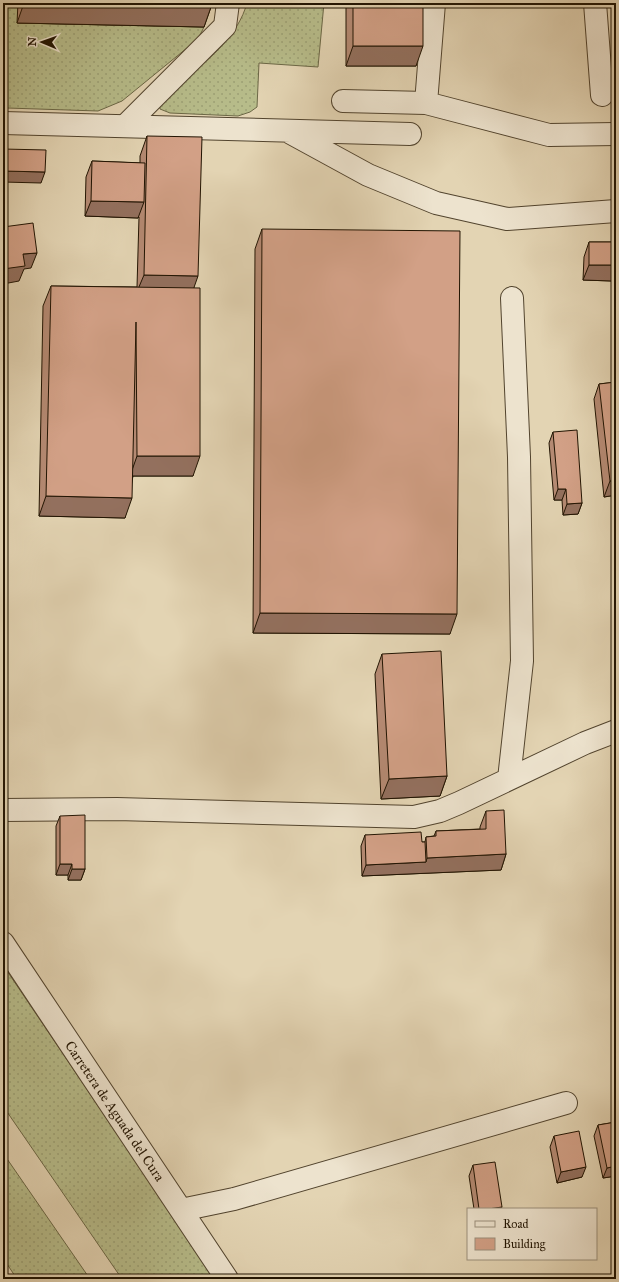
<svg xmlns="http://www.w3.org/2000/svg" width="619" height="1282" viewBox="0 0 619 1282" font-family="'IM FELL Great Primer',serif">
<style>
.grass{fill:url(#grass-dots);stroke:#6c6846}
.lines{fill:none;stroke-linecap:round;stroke-linejoin:round}
.minor-casing{stroke:#52442e;stroke-width:24}
.minor{stroke:#ede3ce;stroke-width:22}
.wall{fill:#b58a73;stroke:#211402}
.shaded-wall{fill:#93705e;stroke:#211402}
.building{fill:#d2a086;stroke:#211402}
.labels{text-anchor:middle;stroke-width:4;stroke-linejoin:round;paint-order:stroke}
.street-label{font-size:14px;fill:#211402;stroke:#ede3ce}
</style>
<defs>
<pattern id="grass-dots" width="8" height="8" patternUnits="userSpaceOnUse"><rect width="8" height="8" fill="#b7bc8a"/><path d="M2 2h.1M6 6h.1" fill="none" stroke="#9da175" stroke-width="1.8" stroke-linecap="round"/></pattern>
</defs>
<rect width="100%" height="100%" fill="#e3d4b3"/>
<filter id="stains"><feTurbulence type="fractalNoise" baseFrequency=".005" numOctaves="4"/><feColorMatrix values="0 0 0 0 .2 0 0 0 0 .09 0 0 0 0 .02 0 0 0 .5 -.17"/></filter>
<radialGradient id="worn" r=".72"><stop offset=".6" stop-color="#630" stop-opacity="0"/><stop offset="1" stop-color="#630" stop-opacity=".3"/></radialGradient>
<path class="grass" d="M3 3H18V23L204 27 198 39 122 101 98 111 7 108 3 105Z
M247 3H324L318 67 259 63 257 107 250 112 238 116 170 113 160 109 159 101C167 92 177 85 187 77 212 57 238 35 247 3Z
M3 965 215 1279H122L3 1106Z
M3 1153 90 1279H17L3 1258Z"/>
<g class="lines">
<defs>
<path id="minor" d="M595 3 602 95
M343 101 426 103 549 135 616 134
M426 103 434 3
M3 123 410 134
M125 126 225 26 228 3
M291 133 368 175 436 203 507 219 616 211
M509 779 522 661 519 457 512 298
M3 810 117 809 414 817 440 811 459 803 585 743 616 731
M3 943 227 1279
M181 1210 234 1199 566 1103"/>
</defs>
<use href="#minor" class="minor-casing"/>
<use href="#minor" class="minor"/>
</g>
<path class="wall" d="M18 3H211V7L204 27 17 23Z
M346 3H423L416 66H346Z
M147 136 194 288 193 476H133L125 518 39 516 43 306 51 286 137 287 139 217 138 218 85 216 86 177 92 161 140 163V156Z
M262 229 450 634 253 633 255 249Z
M589 242H616V302H612V281L583 280 584 257Z
M616 382V495L604 497 594 399 599 384Z
M553 432 582 503 578 514 563 515 562 500H554L549 443Z
M382 654 447 776 440 796 381 799 375 674Z
M486 811 506 854 501 870 362 876 361 846 365 835 422 842H425L426 837 434 836 436 831 480 829V827Z
M60 816 85 869 81 880H68V875H56V826Z
M616 1122V1176L603 1178 594 1136 598 1125Z
M554 1136 582 1177 557 1183 550 1147Z
M473 1165 501 1209H474L469 1176Z"/>
<path class="shaded-wall" d="M24 3 211 7 204 27 17 23Z
M353 46H423L416 66H346Z
M3 171 45 172 41 183 3 182Z
M91 201 144 202 138 218 85 216Z
M37 253 31 268 24 269 19 281 3 284V269L23 254Z
M589 265H616V270L612 281 583 280Z
M144 275 198 276 191 296 136 294Z
M616 291V302H612Z
M137 456H200L193 476H130Z
M616 480V495L604 497 610 481Z
M558 489H566L562 500H554Z
M46 496 132 498 125 518 39 516Z
M582 503 578 514 563 515 567 504Z
M260 613 457 614 450 634 253 633Z
M447 776 440 796 381 799 389 779Z
M506 854 501 870 362 876 366 865 426 862 427 858Z
M60 864H72L68 875H56Z
M72 869H85L81 880H68Z
M616 1166V1176L603 1178 607 1168Z
M586 1167 582 1177 557 1183 561 1172Z
M502 1207 501 1209H488Z"/>
<path class="building" d="M24 3H211V7Z
M353 3H423V46H353Z
M147 136 202 137 198 276 144 275Z
M3 149 46 150 45 172 3 171Z
M92 161 145 163 144 202 91 201Z
M33 223 37 253 23 254 25 266 3 269V227Z
M262 229 460 231 457 614 260 613Z
M589 242H616V265H589Z
M51 286 200 288V456H137L136 322 132 498 46 496Z
M616 382V480L610 481 599 384Z
M577 430 582 503 567 504 566 489H558L553 432Z
M441 651 447 776 389 779 382 654Z
M504 810 506 854 427 858 426 837 436 836V831L486 829V811Z
M85 815V869H72V864H60V816Z
M421 832 422 842H425L426 862 366 865 365 835Z
M616 1122V1166L607 1168 598 1125Z
M579 1131 586 1167 561 1172 554 1136Z
M495 1162 502 1207 488 1209H479L473 1165Z"/>
<g class="labels">
<g class="street-label">
<text transform="translate(115 1111) rotate(56)" y="5">Carretera de Aguada del Cura</text>
</g>
</g>
<rect width="619" height="1282" fill="none" stroke="#e3d4b3" stroke-width="16"/>
<rect x="4" y="4" width="611" height="1274" fill="none" stroke="#211402" stroke-width="2"/>
<rect x="8" y="8" width="603" height="1266" fill="none" stroke="#211402"/>
<rect x="467" y="1208" width="130" height="52" fill="#ede3ce" stroke="#9b907c"/>
<rect x="475" y="1221" width="20" height="6" fill="#ede3ce" stroke="#9b907c"/>
<text x="503" y="1228" font-size="12" fill="#211402">Road</text>
<rect x="475" y="1238" width="20" height="12" fill="#d2a086" stroke="#9b907c"/>
<text x="503" y="1248" font-size="12" fill="#211402">Building</text>
<g transform="translate(42 42) rotate(272)" stroke="#ede3ce" stroke-width="3" paint-order="stroke">
<path d="M0-3L7 15L0 10L-7 15Z" fill="#211402"/>
<text y="-6" font-size="11" font-weight="bold" text-anchor="middle" fill="#211402">N</text>
</g>
<rect width="100%" height="100%" filter="url(#stains)"/>
<rect width="100%" height="100%" fill="url(#worn)"/>
</svg>
